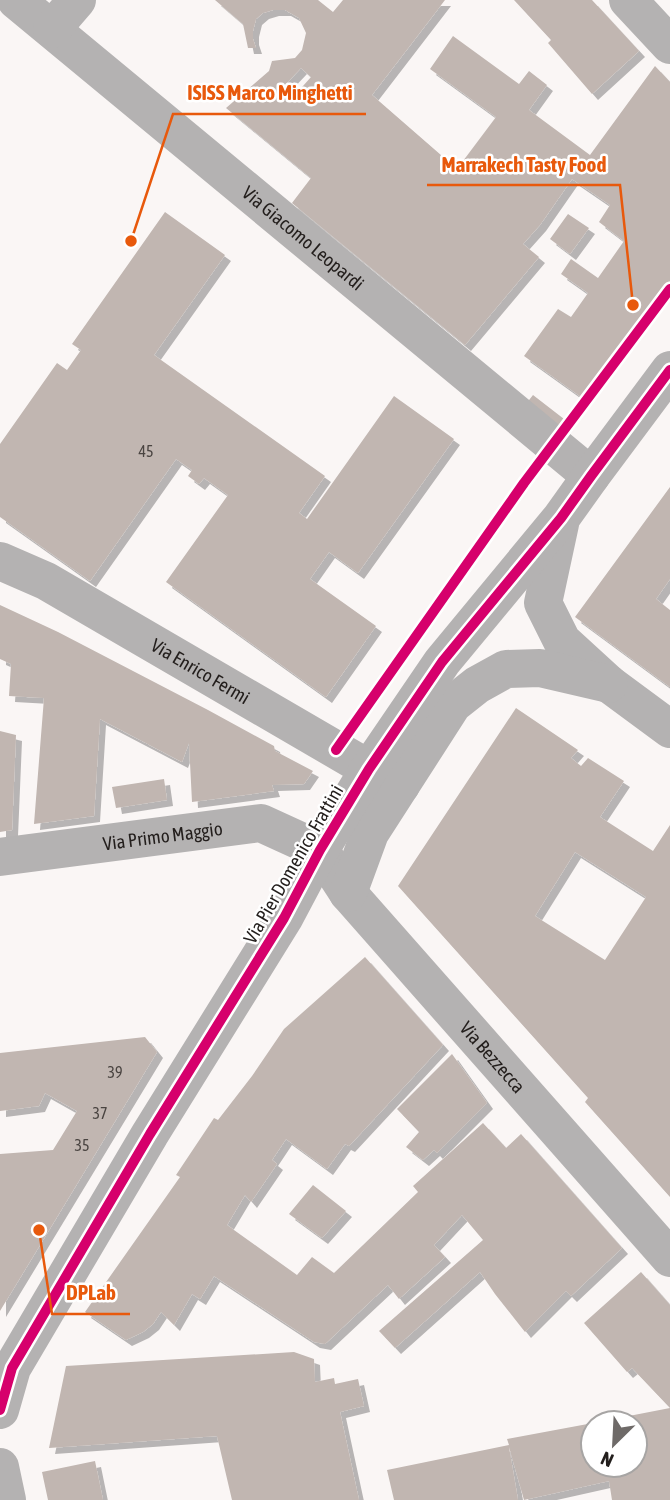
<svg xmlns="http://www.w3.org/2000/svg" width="670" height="1500" viewBox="0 0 670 1500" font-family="'Asap Condensed',sans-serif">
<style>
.building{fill:#c1b6b1;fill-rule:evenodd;filter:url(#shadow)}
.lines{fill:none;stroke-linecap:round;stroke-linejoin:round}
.minor{stroke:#b4b2b2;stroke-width:38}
.cycleway-casing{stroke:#fff;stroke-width:15}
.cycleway{stroke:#d6006c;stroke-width:10}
.labels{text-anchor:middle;stroke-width:5;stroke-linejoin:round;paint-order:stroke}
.number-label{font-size:16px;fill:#4a4441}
.street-label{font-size:19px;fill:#231e1c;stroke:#fff}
.leader{fill:none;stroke:#e8590c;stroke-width:2.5}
.callout-dot{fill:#e8590c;stroke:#fff;stroke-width:2.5}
.callout-label{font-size:21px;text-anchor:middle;font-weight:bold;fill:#e8590c;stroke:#fff;stroke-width:5;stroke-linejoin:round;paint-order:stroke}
</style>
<defs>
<filter id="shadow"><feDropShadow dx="6" dy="6" stdDeviation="0" flood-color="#0004"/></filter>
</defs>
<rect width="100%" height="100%" fill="#faf6f5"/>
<path class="building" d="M215 0H318L333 12 343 0H445L372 95 457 169 496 117 430 69 453 36 519 84 529 71 547 85 529 110 590 155 655 66 670 82V281L584 399 524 356 558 309 571 317 588 293 561 274 571 259 598 278 624 241 599 222 610 205 572 179 540 225 523 244 539 257 465 345 292 203 311 178 226 108 269 71 272 61 295 58 302 50 306 33 299 18 285 10H273L263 13 256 19 253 31V39L256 48H248L243 24ZM301 68 311 77 295 95 284 86Z
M514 0H592L639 51 592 94 548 43 551 40Z
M165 212 225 255 154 355 325 476 299 513 307 519 394 396 454 439 358 573 329 552 310 579 376 626 326 697 166 582 228 495 204 478 199 484 188 476 192 470 176 459 90 581 0 517V444L57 363 67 370 81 350 72 344Z
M568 214 589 228 570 254 550 239Z
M533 395 564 419 553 433 522 409Z
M670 487V579L656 599 670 610V687L575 617Z
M0 605 58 632 208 710 274 746 275 751 313 771 304 784 272 785 274 791 192 802 189 743 182 762 100 719 94 816 34 824 44 698 9 696 11 664 0 659Z
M516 708 578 750 571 758 581 766 588 758 624 781 600 817 653 851 670 825V1197L585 1102 588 1098 398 886ZM575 852 646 897 605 960 535 916Z
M0 731 16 735 12 830 0 832Z
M164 779 167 800 116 808 112 787Z
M365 957 443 1045 349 1146 345 1144 327 1169 286 1139 272 1160 277 1164 251 1202 245 1195 227 1225 297 1275 312 1257 334 1273 418 1192 413 1186 483 1123 506 1148 521 1134 622 1248 571 1296 566 1291 525 1332 495 1294 480 1272 395 1348 379 1331 483 1240 462 1215 434 1245 445 1257 399 1299 388 1285 325 1344 314 1342 214 1276 200 1299 192 1294 174 1325 161 1312 153 1324 143 1332 126 1340 85 1312 180 1177 176 1175 214 1118 218 1120 252 1076 284 1029Z
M145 1037 157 1052 0 1311V1154L53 1150 77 1111 45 1093 39 1106 0 1111V1053Z
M452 1054 487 1103 437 1153 434 1150 423 1160 406 1147 419 1132 397 1109Z
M313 1185 346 1211 322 1238 289 1214Z
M641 1272 670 1305V1408L632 1368 627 1372 584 1323Z
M294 1352 314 1359 315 1382 334 1378 335 1384 358 1379 364 1406 340 1412 359 1500H232L217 1436 49 1448 66 1366Z
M670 1408V1500H612L609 1481 524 1500 509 1447 518 1500H394L387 1470 509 1445 507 1439 593 1423V1465H635V1423H599L598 1422Z
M95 1461 103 1500H48L42 1472Z"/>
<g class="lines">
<g class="minor">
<path id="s1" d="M16 0 591 476"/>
<path d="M628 0 670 45"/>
<path d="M52 29 77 0"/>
<path d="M560 524 543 603 562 641 609 684 670 729"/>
<path id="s2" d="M0 561 46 581 369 769 401 785"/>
<path id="s3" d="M320 850 348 893 670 1258"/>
<path id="s4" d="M0 857 261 823 320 850"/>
<path d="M348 893 370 833 453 704 477 685 506 669 540 668 609 684"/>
<path d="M0 1410 12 1368 150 1134 284 918 320 850 369 769 442 662 561 518 591 476 670 370"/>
<path d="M0 1467 7 1500"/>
</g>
<defs>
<path id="cycleway" d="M336 750 524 483 670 289
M0 1410 12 1368 150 1134 284 918 320 850 369 769 442 662 561 518 591 476 670 370"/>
</defs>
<use href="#cycleway" class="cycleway-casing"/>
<use href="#cycleway" class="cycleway"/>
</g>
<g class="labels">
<g class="number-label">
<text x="146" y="457">45</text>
<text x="115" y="1078">39</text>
<text x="100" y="1119">37</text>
<text x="82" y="1151">35</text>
</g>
<g class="street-label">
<text dy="7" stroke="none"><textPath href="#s1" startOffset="373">Via Giacomo Leopardi</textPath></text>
<text dy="7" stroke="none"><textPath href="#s2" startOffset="229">Via Enrico Fermi</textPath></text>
<text dy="7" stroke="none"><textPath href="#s4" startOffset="164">Via Primo Maggio</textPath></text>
<text transform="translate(293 864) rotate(-60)" y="7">Via Pier Domenico Frattini</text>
<text dy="7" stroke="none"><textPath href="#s3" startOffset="270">Via Bezzecca</textPath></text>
</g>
</g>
<path class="leader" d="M131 241L173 114H366M633 305L620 185H427M39 1230L52 1314H130"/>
<g class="callout-dot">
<circle cx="131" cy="241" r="7"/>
<circle cx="633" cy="305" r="7"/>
<circle cx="39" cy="1230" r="7"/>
</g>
<g class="callout-label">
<text x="270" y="100">ISISS Marco Minghetti</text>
<text x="524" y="172">Marrakech Tasty Food</text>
<text x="91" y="1300">DPLab</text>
</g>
<g transform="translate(614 1444) rotate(204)"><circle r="33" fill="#ffffff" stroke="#a7a5a4" stroke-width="2"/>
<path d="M0-5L12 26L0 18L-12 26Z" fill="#6e6a68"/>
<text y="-10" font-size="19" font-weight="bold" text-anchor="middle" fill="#231e1c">N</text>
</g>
</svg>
